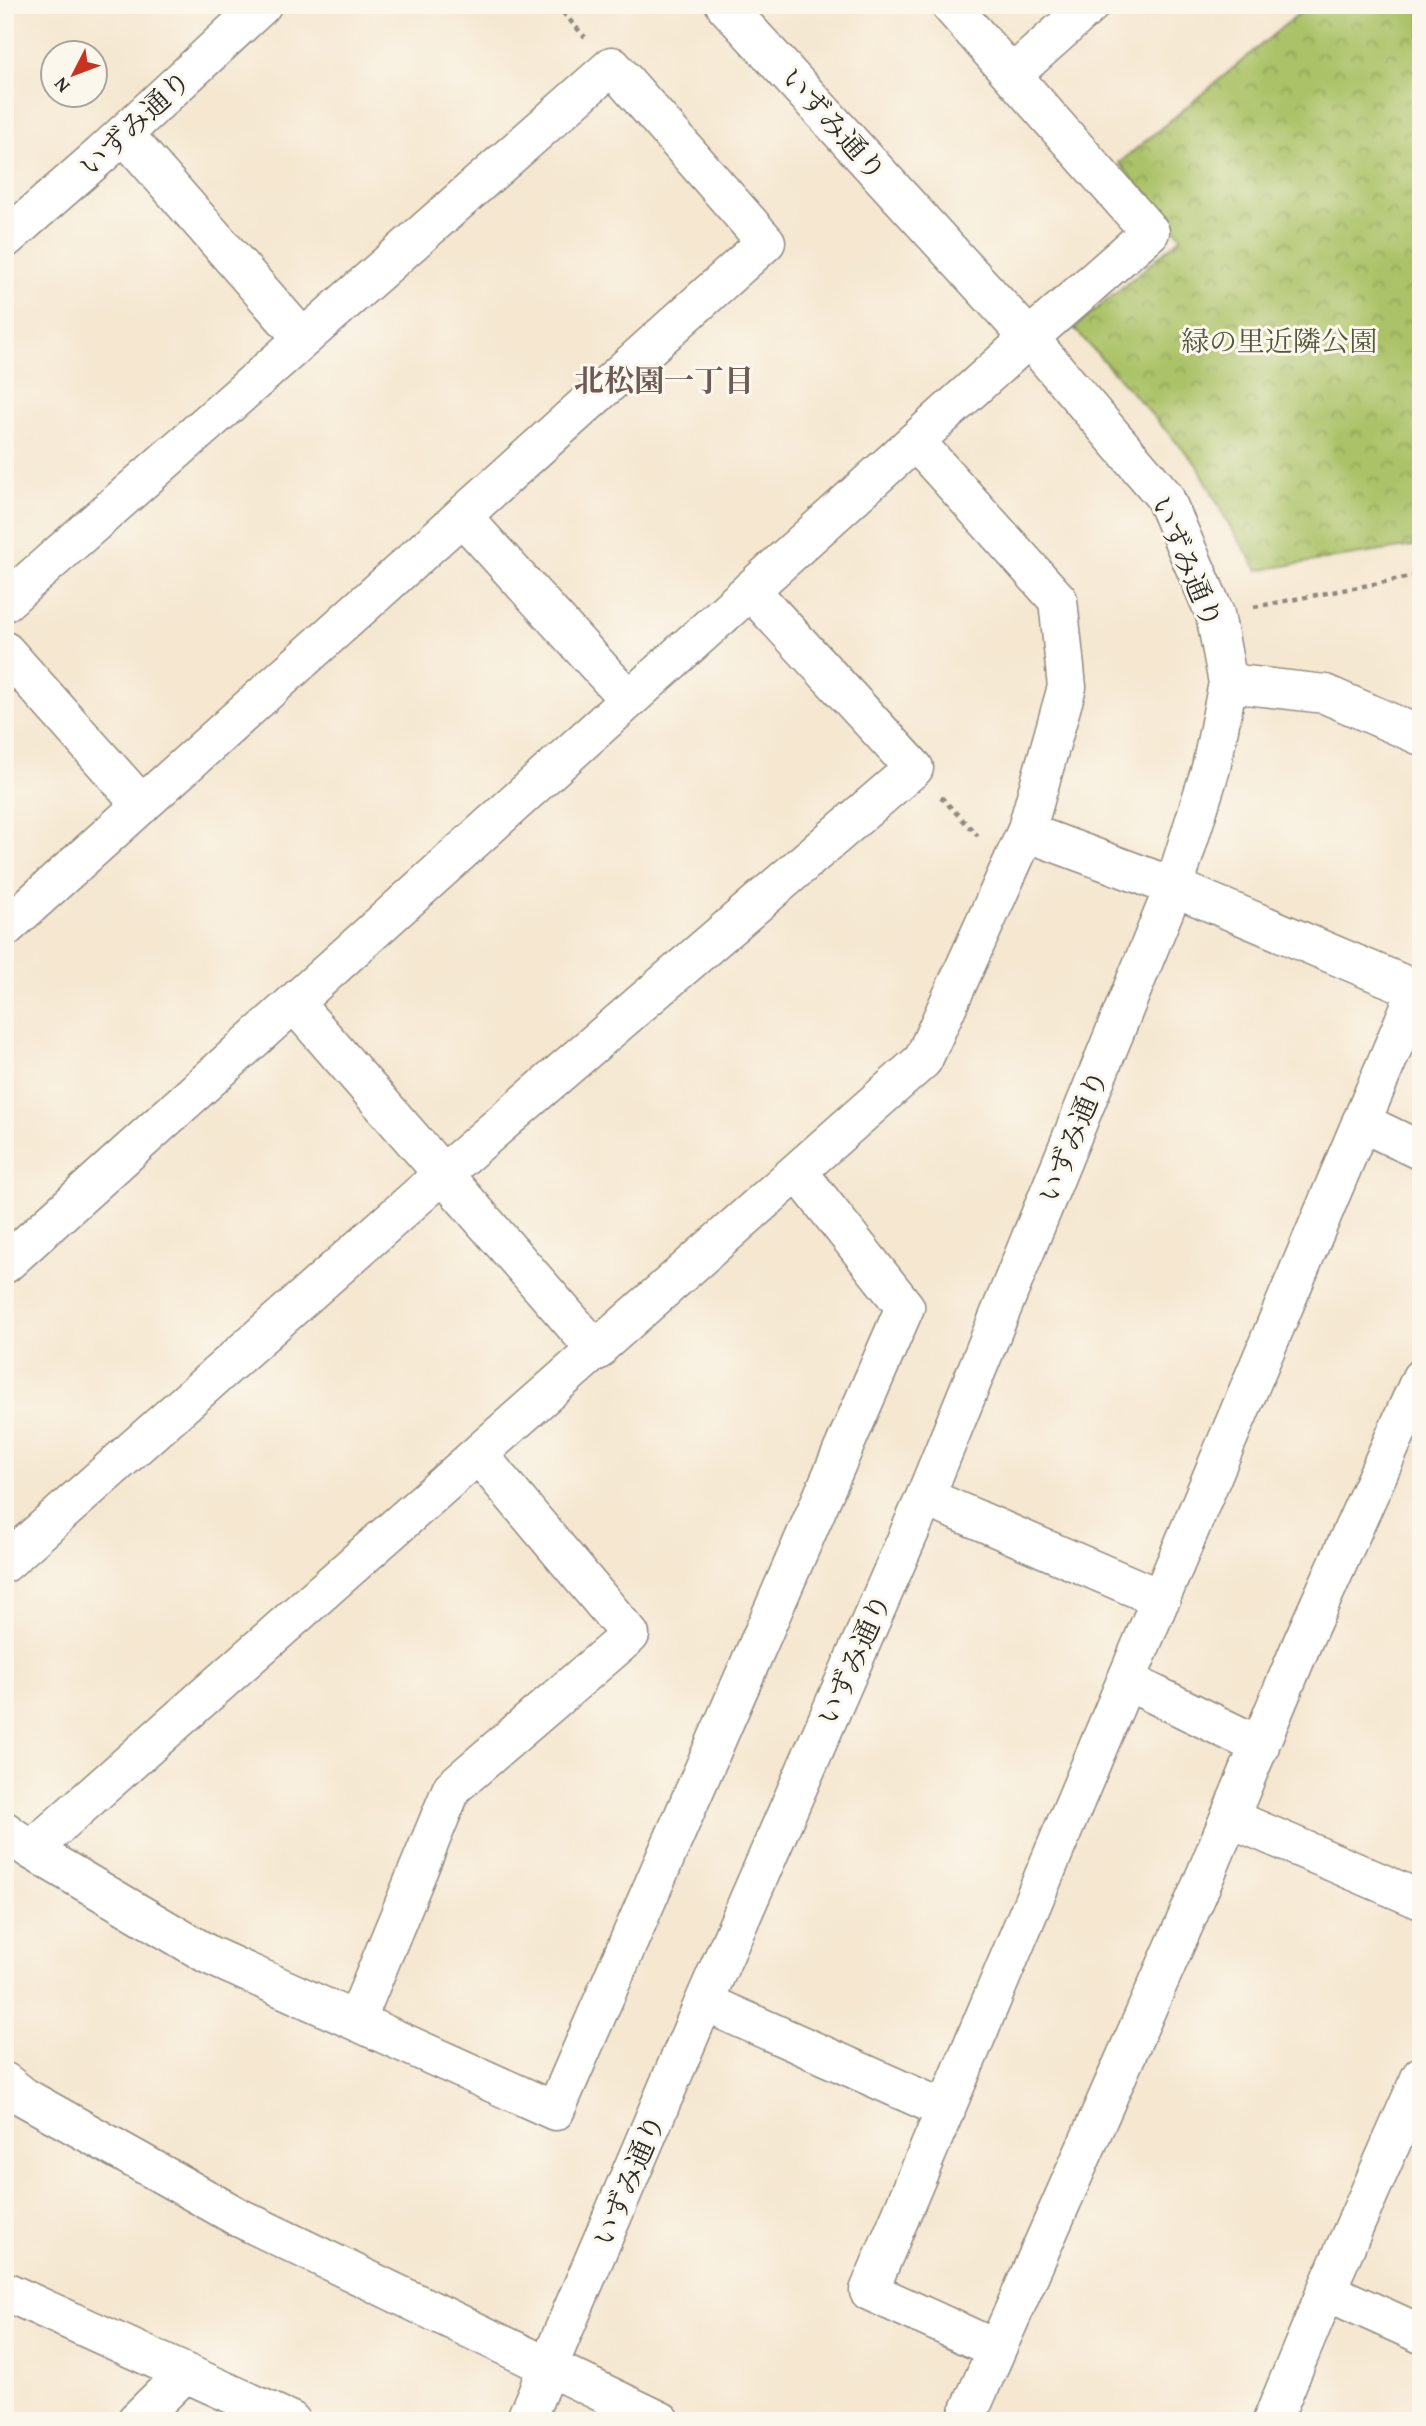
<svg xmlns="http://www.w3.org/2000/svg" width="1426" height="2426" viewBox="0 0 1426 2426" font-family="'Gentium Book Plus','Noto Serif JP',serif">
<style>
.park{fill:url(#park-crowns);stroke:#6b7649;stroke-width:2}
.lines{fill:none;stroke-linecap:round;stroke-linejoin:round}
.minor-casing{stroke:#90897e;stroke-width:41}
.path{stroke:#90897e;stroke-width:4.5;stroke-dasharray:5 5;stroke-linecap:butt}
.minor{stroke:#fff;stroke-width:38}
.labels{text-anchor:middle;stroke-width:6;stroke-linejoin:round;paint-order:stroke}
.street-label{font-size:28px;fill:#2b2b2b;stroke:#fbf7ec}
.park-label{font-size:28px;fill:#51583d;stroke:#fbf7ec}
.neighbourhood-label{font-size:30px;font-weight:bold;fill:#6d5956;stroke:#fbf7ec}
</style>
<defs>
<pattern id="park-crowns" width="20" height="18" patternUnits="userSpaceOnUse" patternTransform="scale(1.75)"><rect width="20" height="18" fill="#abc267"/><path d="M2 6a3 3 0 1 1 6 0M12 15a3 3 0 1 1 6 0" fill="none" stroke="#8b9e55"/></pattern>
</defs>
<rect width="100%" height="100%" fill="#fbf7ec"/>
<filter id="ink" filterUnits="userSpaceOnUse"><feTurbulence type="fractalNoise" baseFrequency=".0143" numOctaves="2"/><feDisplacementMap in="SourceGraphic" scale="14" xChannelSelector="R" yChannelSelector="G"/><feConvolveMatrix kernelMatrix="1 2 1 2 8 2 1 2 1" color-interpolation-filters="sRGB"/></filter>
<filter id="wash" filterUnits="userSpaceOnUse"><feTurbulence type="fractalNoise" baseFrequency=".00686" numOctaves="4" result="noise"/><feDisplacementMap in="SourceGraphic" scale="28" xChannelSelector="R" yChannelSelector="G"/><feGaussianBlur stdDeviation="1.57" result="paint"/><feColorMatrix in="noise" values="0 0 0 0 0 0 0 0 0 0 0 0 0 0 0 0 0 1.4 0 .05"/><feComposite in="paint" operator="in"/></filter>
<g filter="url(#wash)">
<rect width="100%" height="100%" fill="#f5e7d0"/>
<path class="park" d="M1309 5H1421V545L1258 570 1228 523 1198 466 1074 328 1182 237 1119 163Z"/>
</g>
<g filter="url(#ink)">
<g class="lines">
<defs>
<path id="minor" d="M1012 75 1090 5
M124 134 303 339
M5 239 102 154 262 5
M462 516 629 700
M5 602 612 66 766 242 5 928
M5 651 142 805
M1228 683 1325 694 1421 736
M294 1003 597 1351
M1361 1122 1421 1151
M5 1264 1029 338 1150 232 950 5
M925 1497 1161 1599
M5 1563 444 1173 914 768 750 590
M1127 1681 1260 1746
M1230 1818 1421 1900
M5 1831 31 1850 209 1955 555 2111 905 1307 799 1173
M31 1850 923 1060 1026 832 1067 687 1058 600 915 441
M704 2002 946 2110
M356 2021 452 1788 630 1635 479 1455
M5 2082 24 2097 238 2217 661 2421
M5 2291 291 2421
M1326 2291 1421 2334
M996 2349 869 2291 1417 990 1174 887 1026 832
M136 2421 185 2373
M525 2421 704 2002 925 1497 1174 887 1211 768 1228 683 1215 614 1164 496 1029 338 725 5
M965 2421 1198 1893 1303 1641 1421 1378
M1272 2421 1326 2291 1421 2076"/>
</defs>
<use href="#minor" class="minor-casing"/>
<path class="path" d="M556 5 585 37
M1254 607 1421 575
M941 797 978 836"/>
<use href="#minor" class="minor"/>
</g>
</g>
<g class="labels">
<g class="street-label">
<text transform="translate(135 123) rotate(-43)" y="10">いずみ通り</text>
<text transform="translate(834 124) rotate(48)" y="10">いずみ通り</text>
<text transform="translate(1187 562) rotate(67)" y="10">いずみ通り</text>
<text transform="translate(1073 1136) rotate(-68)" y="10">いずみ通り</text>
<text transform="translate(854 1659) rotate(-66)" y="10">いずみ通り</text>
<text transform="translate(629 2180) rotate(-67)" y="10">いずみ通り</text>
</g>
<g class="park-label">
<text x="1279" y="351">緑の里近隣公園</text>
</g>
<g class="neighbourhood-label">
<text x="664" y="391">北松園一丁目</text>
</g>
</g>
<rect width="1426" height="2426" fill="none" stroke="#fbf7ec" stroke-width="28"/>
<g transform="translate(74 74) rotate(228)"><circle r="33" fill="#fbf7ec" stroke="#a8a59f" stroke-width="2"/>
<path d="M0-5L12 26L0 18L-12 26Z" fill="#c8321e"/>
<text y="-10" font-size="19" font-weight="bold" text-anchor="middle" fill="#2b2b2b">N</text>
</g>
</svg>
